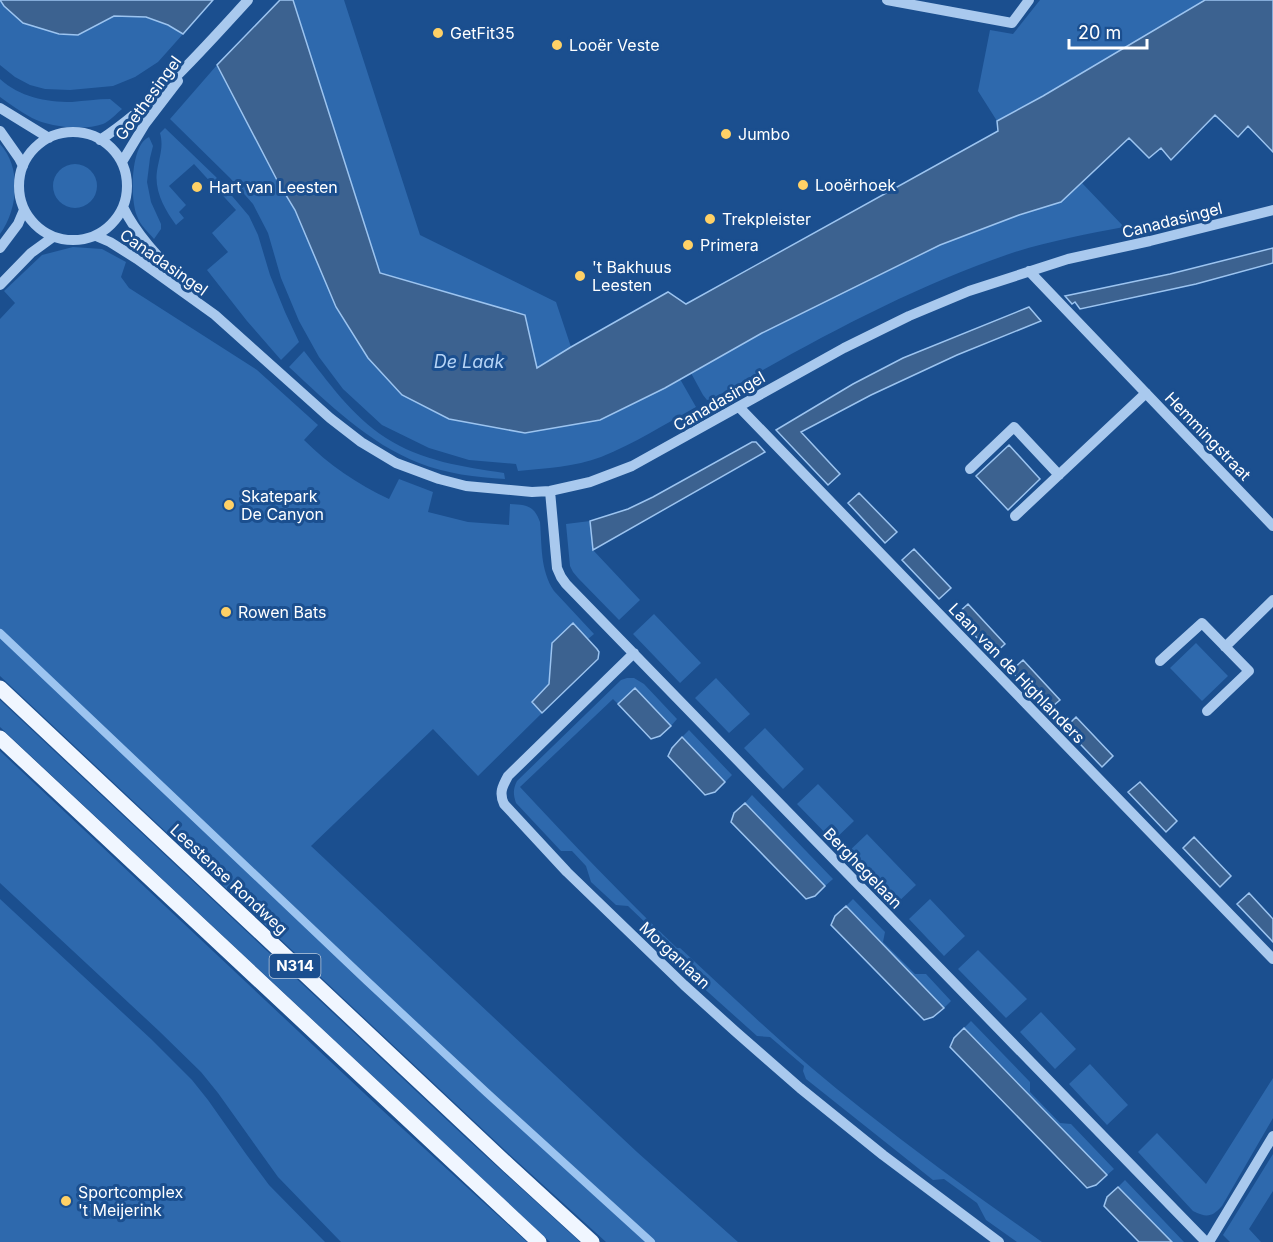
<svg xmlns="http://www.w3.org/2000/svg" width="1273" height="1242" viewBox="0 0 1273 1242" font-family="Inter,sans-serif">
<style>
.green{fill:#2e69ad}
.water{fill:#3c6290;stroke:#9cc4f0;stroke-width:1.5}
.lines{fill:none;stroke-linecap:round;stroke-linejoin:round}
.stream{stroke:#9cc4f0;stroke-width:8}
.minor{stroke:#a9c9ee;stroke-width:10}
.major{stroke:#f0f6ff;stroke-width:15}
.poi-dot{fill:#ffd166;stroke:#1b4f8f;stroke-width:2}
.labels{text-anchor:middle;stroke-width:6;stroke-linejoin:round;paint-order:stroke}
.shield{fill:#1b4f8f;stroke:#bbcadd;stroke-width:1.5}
.shield-label{font-size:15px;font-weight:bold;fill:#fff}
.poi-label{font-size:16px;fill:#fff;stroke:#1b4f8f;text-anchor:start}
.street-label{font-size:16px;fill:#fff;stroke:#1b4f8f}
.water-label{font-size:18px;font-style:italic;fill:#b5d3f5;stroke:#1b4f8f}
</style>
<rect width="100%" height="100%" fill="#1b4f8f"/>
<path class="green" d="M0 0 4 6 78 35C87 30 107 17 116 16 140 12 163 22 183 34L158 62 135 77 113 86 70 90 45 89 30 85 15 77 0 65Z
M293 0H344L420 235 556 302 571 347 536 369 525 315 380 273Z
M1040 0H1205L1043 96 997 121 978 91 990 30 1013 34Z
M217 65 278 182 295 210 306 235 600 420 680 379 696 407C665 424 634 444 601 457 575 467 546 468 518 471L516 464 469 460 429 448 382 425 343 389 319 357 299 321 281 278 268 233 253 204 230 178 170 119Z
M0 79C20 97 45 102 72 102 84 101 97 99 110 99L122 109C116 114 110 121 103 124 84 131 49 127 32 118 21 112 10 104 0 97Z
M165 128 216 177 249 216 258 235 270 275 285 312 299 342 281 360 247 321 207 270 228 252 212 233 236 210 194 164 169 186 186 205 179 212 184 218 176 225C165 210 154 191 157 171 159 158 164 147 160 133Z
M149 137 153 146 150 158 147 182 151 202 161 224V229L154 239C148 232 140 225 137 216 130 200 130 145 149 137Z
M0 144C22 168 18 209 0 234Z
M53 186a22 22 0 1 1 44 0a22 22 0 1 1-44 0Z
M1082 183 1124 227C1087 234 1045 242 1009 254 905 290 809 343 714 398L707 400 703 395 691 373 762 333 940 245 1019 215 1061 202Z
M73 247 102 249 126 262 121 277 129 288 257 370 318 425 304 440C329 465 357 484 389 499L399 479 433 492 428 512 468 522 509 525 510 504C526 505 534 505 540 522 542 545 540 570 554 591L594 634 588 639 573 623 552 643 549 684 532 702 542 713 478 776 433 729 311 846 637 1152 738 1242H606L509 1154 0 676V319L15 303 4 291 42 255Z
M304 351C328 382 352 416 386 438 421 461 464 467 504 473L505 479C476 477 446 474 419 463 368 443 328 403 289 367Z
M590 521 593 550 640 600 619 620 578 578 573 572 570 566 566 524Z
M654 614 701 663 680 683 633 634Z
M1196 643 1228 676 1202 701 1170 668Z
M627 678H634L644 684 677 719 671 726 635 688 618 704 613 699 520 787C571 842 623 896 677 948H680C739 1003 798 1059 862 1109 920 1155 981 1199 1042 1242H1017L986 1220 977 1203 944 1179 933 1180 806 1079 803 1071 804 1066 770 1037 757 1036 680 967 676 960 673 949 628 906 616 905 591 882 586 866 572 851H561L516 803C513 794 513 789 517 781L621 680Z
M716 678 750 714 729 733 695 698Z
M0 700 466 1138 580 1242H550L0 727Z
M765 728 804 769 783 789 744 748Z
M689 730 732 775 725 782 682 737Z
M0 751 381 1109 527 1242H341L278 1177 218 1093 201 1072 159 1031 0 883Z
M818 784 854 821 833 841 797 804Z
M752 795 833 879 825 886 745 803Z
M867 834 916 885 895 905 846 854Z
M0 899 151 1039 192 1080 208 1100 246 1154 269 1185 325 1242H0Z
M853 899 885 932 883 942 915 974H926L951 1001 944 1008 846 906Z
M930 899 965 936 944 956 909 919Z
M978 950 1027 999 1006 1018 958 969Z
M1041 1012 1076 1049 1055 1069 1020 1032Z
M971 1021 1030 1082V1092L1060 1123 1071 1124 1114 1169 1107 1175 964 1028Z
M1090 1064 1128 1105 1107 1125 1069 1084Z
M1273 1078V1118L1222 1206C1212 1217 1207 1218 1193 1211L1138 1152 1157 1133 1206 1184Z
M1273 1154V1191L1249 1229 1261 1242H1230L1223 1235Z
M1125 1180 1184 1242H1172L1118 1187Z"/>
<path class="water" d="M0 0H213L183 34 168 25 146 17 114 16 78 35 59 34 23 23 4 6Z
M280 0H293L380 273 525 315 537 368 571 347 668 292 686 304 998 131 997 121 1043 96 1205 0H1273V152L1248 126 1238 137 1215 115 1171 160 1161 148 1149 158 1129 138 1061 202 1019 215 940 245 762 333 665 388 600 420 525 433 449 419 402 395 368 358 336 307 295 210 278 182 217 65Z
M1273 248V263L1196 284 1080 309 1075 302 1072 304 1065 296 1170 274Z
M1029 307 1041 321 957 355 871 395 801 432 840 474 828 485 776 430 853 384 903 358Z
M752 442H756L765 452 593 550 590 521 628 509 653 497Z
M1009 445 1040 479 1008 510 976 476Z
M859 493 897 532 885 543 848 503Z
M914 549 951 588 939 599 902 560Z
M968 604 1005 644 993 655 956 615Z
M573 623 597 649 599 652 598 659 542 713 532 702 549 684 552 643Z
M1023 660 1060 700 1048 710 1011 671Z
M635 688 671 726 660 736 651 739 618 704Z
M1076 717 1113 756 1102 767 1065 728Z
M682 737 725 782 715 792 705 795 668 756 672 748Z
M1140 782 1177 821 1166 832 1128 792Z
M745 803 825 886 815 896 806 899 731 822 734 813Z
M1194 837 1231 876 1220 887 1183 848Z
M1249 893 1273 919V942L1237 904Z
M846 906 944 1008 933 1017 924 1020 831 925 835 916Z
M964 1028 1107 1175 1096 1185 1087 1188 950 1047 954 1038Z
M1118 1187 1172 1242H1139L1104 1206 1107 1197Z"/>
<g class="lines">
<path class="stream" d="M0 633 367 981 486 1092 651 1242"/>
<path class="minor" d="M887 0 1012 23 1029 0
M0 108 49 138
M0 131 19 158 23 166
M19 186a54 54 0 1 1 108 0a54 54 0 1 1-108 0Z
M100 140C156 103 203 49 248 0
M122 162 145 124 178 81
M123 207C140 242 170 268 196 296
M96 236 110 242 137 259 215 315 330 418 361 442 396 463 439 479 466 486 532 492 550 491 590 482 632 466 844 348 909 316 969 291 1068 259 1150 241 1273 210
M0 248 18 224 24 210
M1029 271 1273 526
M0 285 31 253 53 237
M739 407 1273 959
M970 469 1014 427 1059 475
M550 491 557 568 561 577 566 584 1206 1242
M1015 516 1146 393
M1225 647 1273 600
M634 653 508 776C502 787 499 793 504 804L567 872 684 985 736 1032 800 1088 883 1155 999 1242
M1160 661 1202 623 1249 671 1207 711
M1209 1242 1273 1136"/>
<path class="major" d="M0 688 509 1166 592 1242
M0 738 539 1242"/>
</g>
<g class="poi-dot">
<circle cx="438" cy="33" r="6"/>
<circle cx="557" cy="45" r="6"/>
<circle cx="726" cy="134" r="6"/>
<circle cx="803" cy="185" r="6"/>
<circle cx="197" cy="187" r="6"/>
<circle cx="710" cy="219" r="6"/>
<circle cx="688" cy="245" r="6"/>
<circle cx="580" cy="276" r="6"/>
<circle cx="229" cy="505" r="6"/>
<circle cx="226" cy="612" r="6"/>
<circle cx="66" cy="1201" r="6"/>
</g>
<g class="labels">
<rect class="shield" x="269.5" y="954" width="51" height="24" rx="4.5"/>
<g class="shield-label">
<text x="295" y="971">N314</text>
</g>
<g class="poi-label">
<text x="450" y="39">GetFit35</text>
<text x="569" y="51">Looër Veste</text>
<text x="738" y="140">Jumbo</text>
<text x="815" y="191">Looërhoek</text>
<text x="209" y="193">Hart van Leesten</text>
<text x="722" y="225">Trekpleister</text>
<text x="700" y="251">Primera</text>
<text x="592" y="273">'t Bakhuus<tspan x="592" dy="18">Leesten</tspan></text>
<text x="241" y="502">Skatepark<tspan x="241" dy="18">De Canyon</tspan></text>
<text x="238" y="618">Rowen Bats</text>
<text x="78" y="1198">Sportcomplex<tspan x="78" dy="18">'t Meijerink</tspan></text>
</g>
<g class="street-label">
<text transform="translate(148 98) rotate(-54)" y="6">Goethesingel</text>
<text transform="translate(1172 220) rotate(-14)" y="6">Canadasingel</text>
<text transform="translate(164 262) rotate(35)" y="6">Canadasingel</text>
<text transform="translate(719 401) rotate(-30)" y="6">Canadasingel</text>
<text transform="translate(1208 436) rotate(46)" y="6">Hemmingstraat</text>
<text transform="translate(1017 673) rotate(46)" y="6">Laan van de Highlanders</text>
<text transform="translate(863 868) rotate(46)" y="6">Berghegelaan</text>
<text transform="translate(229 879) rotate(43)" y="6">Leestense Rondweg</text>
<text transform="translate(675 955) rotate(43)" y="6">Morganlaan</text>
</g>
<g class="water-label">
<text x="469" y="368">De Laak</text>
</g>
</g>
<path d="M1069 39v9h78v-9" fill="none" stroke="#ffffff" stroke-width="3"/>
<text x="1078" y="39" font-size="18" fill="#ffffff" stroke="#1b4f8f" stroke-width="4.5" paint-order="stroke">20 m</text>
</svg>
